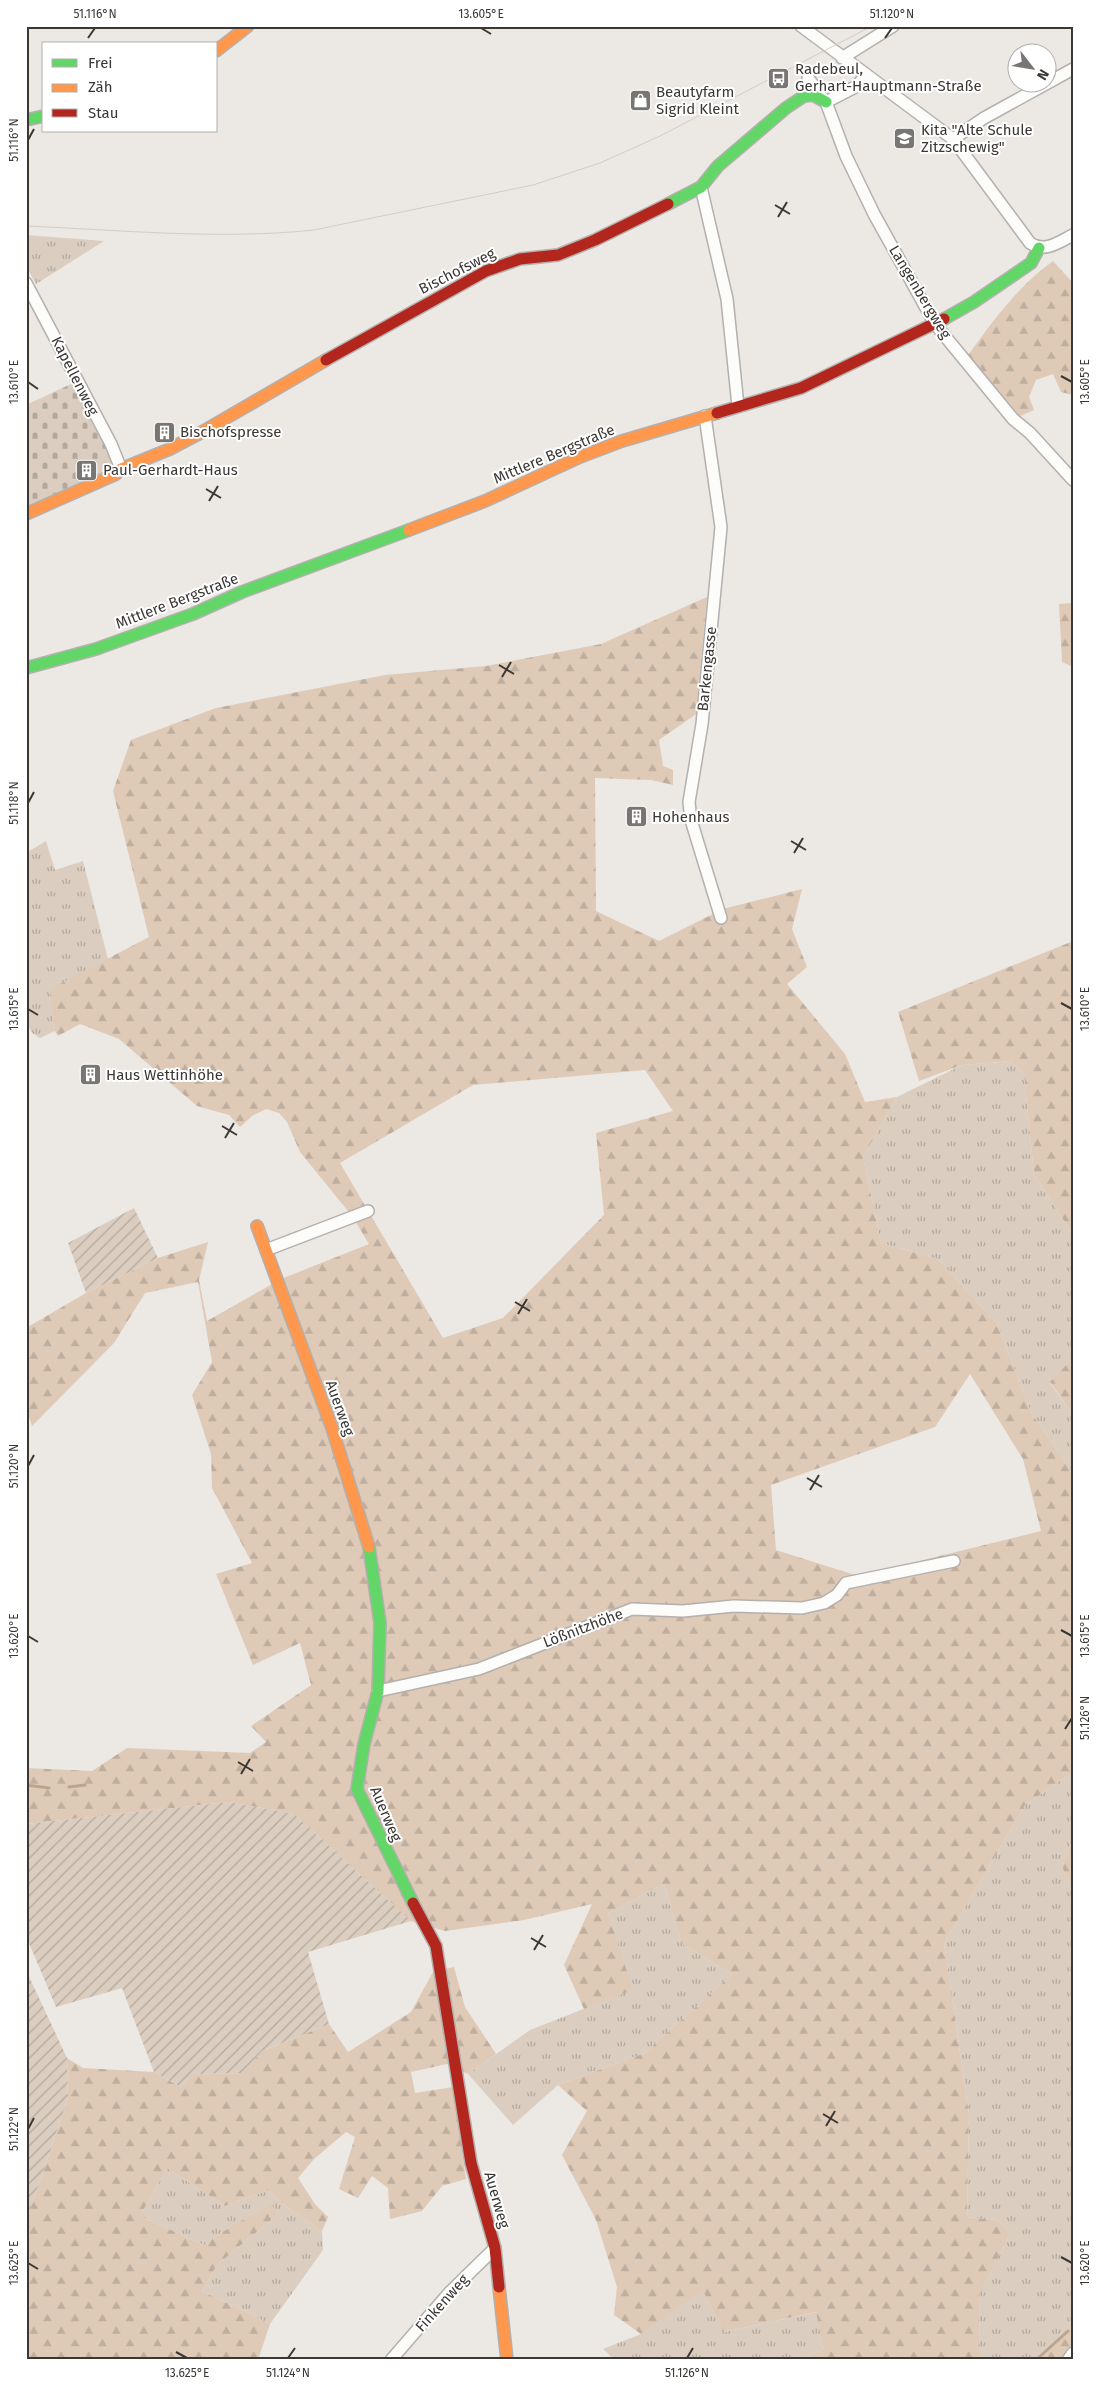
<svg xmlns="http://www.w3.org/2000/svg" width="1099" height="2386" viewBox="0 0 1099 2386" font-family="'Fira Sans',sans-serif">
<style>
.grass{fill:url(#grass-tufts)}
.forest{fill:url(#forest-firs);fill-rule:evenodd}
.cemetery{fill:url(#cemetery-stones)}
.garden{fill:url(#garden-furrows)}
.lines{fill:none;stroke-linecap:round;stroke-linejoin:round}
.stream{stroke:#bca58e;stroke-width:3}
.street-casing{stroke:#b3b0ae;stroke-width:14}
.fast-casing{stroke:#b3b0ae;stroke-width:14}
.slow-casing{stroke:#b3b0ae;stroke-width:14}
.jam-casing{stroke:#b3b0ae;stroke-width:14}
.street{stroke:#fcfcfb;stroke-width:11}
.fast{stroke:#63d668;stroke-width:11}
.slow{stroke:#ff974d;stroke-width:11}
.jam{stroke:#b3261e;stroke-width:11}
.tram{stroke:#cfcecc;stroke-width:1}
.ticks{fill:none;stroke:#3a3734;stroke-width:2}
.labels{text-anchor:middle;stroke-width:4;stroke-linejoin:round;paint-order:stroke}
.poi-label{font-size:15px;fill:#3a3734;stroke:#fff;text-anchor:start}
.street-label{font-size:15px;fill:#3a3734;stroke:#fff}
.neatline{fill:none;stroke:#3a3734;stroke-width:2}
.ticks-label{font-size:12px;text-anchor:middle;fill:#3a3734}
</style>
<defs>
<pattern id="grass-tufts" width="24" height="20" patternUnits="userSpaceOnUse" patternTransform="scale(1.25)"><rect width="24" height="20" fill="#dbcec0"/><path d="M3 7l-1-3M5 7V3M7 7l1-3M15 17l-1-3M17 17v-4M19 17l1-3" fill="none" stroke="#b3a89d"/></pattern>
<pattern id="forest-firs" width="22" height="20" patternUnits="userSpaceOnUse" patternTransform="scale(1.25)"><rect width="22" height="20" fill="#decab7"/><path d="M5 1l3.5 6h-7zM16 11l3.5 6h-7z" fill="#bfae9e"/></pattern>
<pattern id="cemetery-stones" width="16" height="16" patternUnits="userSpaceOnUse" patternTransform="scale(1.25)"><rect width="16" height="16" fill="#dbcec0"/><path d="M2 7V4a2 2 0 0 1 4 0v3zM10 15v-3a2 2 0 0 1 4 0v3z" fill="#b3a89d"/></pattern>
<pattern id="garden-furrows" width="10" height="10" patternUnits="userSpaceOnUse" patternTransform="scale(1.25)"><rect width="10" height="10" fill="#dbcec0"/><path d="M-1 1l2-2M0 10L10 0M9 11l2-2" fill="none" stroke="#b3a89d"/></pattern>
</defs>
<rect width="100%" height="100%" fill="#ece8e4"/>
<path class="grass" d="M26 235 104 241 36 284 26 266Z
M46 841 55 870 83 861 108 959 51 989 55 1031 40 1038 32 1033 26 1022V853Z
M1011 1061 1024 1074 1034 1174 1073 1235V1358L1050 1383 1073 1415V1474L1031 1412 997 1324 938 1259 881 1243 863 1157 897 1097 962 1065Z
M1073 1772V1838L1062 1867 1073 1889V2327L1036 2360H980L979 2296 1011 2232 997 2220 967 2217 969 2114 944 1943 1025 1805Z
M664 1884 682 1944 732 1974 645 2053 558 2085 513 2125 468 2074 530 2030 632 1990 608 1913Z
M167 2168 225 2206 268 2190 288 2208 322 2231 323 2250 270 2324 202 2291 217 2265 277 2215 230 2227 204 2245 140 2216Z
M703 2290 724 2332 817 2312 824 2349 800 2360H615L603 2349 641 2334Z"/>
<path class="forest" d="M1053 261 1073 283V395L1061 392 1053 374 1036 380 1029 397 1034 410 1018 417 967 357C992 322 1017 287 1053 261Z
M707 597 696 714 659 740 663 766 673 770V785L651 780 595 778 596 911 659 941 723 909 802 889 792 929 807 967 787 984 845 1054 865 1102 897 1097 863 1157 881 1243 938 1259 997 1324 1031 1412 1073 1474V1772L1025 1805 944 1943 969 2114 967 2217 997 2220 1011 2232 979 2296 980 2360H800L824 2349 816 2312 724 2332 703 2291 641 2334 614 2315 617 2287 596 2220 562 2155 587 2111 558 2085 645 2053 732 1974 682 1944 664 1884 608 1913 633 1990 584 2009 564 1965 592 1904 524 1920 445 1931 411 1921 294 1814 229 1802 26 1824V1768L92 1771 127 1748 250 1753 266 1742 251 1726 311 1685 300 1643 253 1665 216 1574 252 1563 212 1488 211 1454 192 1395 212 1362 198 1282 145 1293 114 1343 32 1426 26 1408V1328L86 1293 158 1258 208 1242 199 1280 207 1321 281 1279 369 1244 352 1216 300 1152 287 1122 279 1113 266 1109 252 1116 240 1127 229 1115 197 1106 119 1039 80 1024 58 1036 55 1031 50 989 149 937 113 791 131 740 216 708 385 675 486 666 601 644ZM645 1070 673 1111 596 1133 604 1215 503 1318 443 1338 340 1163 473 1085ZM970 1374 1023 1459 1041 1531 858 1576 776 1550 771 1485 935 1427Z
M1072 603 1073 609V667L1062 662 1059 604Z
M1073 941V1235L1034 1174 1024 1074 1011 1061 962 1065 919 1081 898 1012Z
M1073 1358V1415L1050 1382Z
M1073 1838V1889L1062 1867Z
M454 1967 465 2007 496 2054 468 2074 447 2064 411 2072 415 2093 453 2087 466 2179 442 2186 422 2211 390 2219 388 2188 372 2176 358 2198 339 2189 355 2137 346 2132 314 2159 298 2178 315 2204 328 2217 322 2231 288 2208 268 2190 225 2206 167 2168 140 2216 204 2245 230 2227 272 2204 277 2215 217 2265 202 2291 270 2324 258 2360H26V2222L68 2098 67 2058 83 2068 154 2072 181 2087 191 2074 242 2073 262 2051 329 2024 348 2052 411 2012 433 1972Z
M1073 2327V2360H1036L1068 2331Z"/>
<path class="cemetery" d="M71 384C80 399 116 457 113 470L26 507V405Z"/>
<path class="garden" d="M134 1208 158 1258 86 1293 68 1243Z
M229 1802 294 1814 411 1921 308 1952 329 2024 262 2051 242 2073 191 2074 181 2087 154 2072 122 1988 56 2007 26 1936V1824Z
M26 1970 67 2058 68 2098 26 2222Z"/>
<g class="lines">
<path class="stream" d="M26 1785 49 1788
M69 1787 85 1785
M1036 2360 1068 2331"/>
<defs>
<path id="street" d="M801 26 953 139 1030 243C1045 253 1059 242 1073 235
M842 58 893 26
M808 78 826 102 846 156 874 214 935 324 1013 419 1030 433 1073 480
M826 102 857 86 866 75
M953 139 984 118 1073 69
M701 187 727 299 738 406
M26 283 111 444 121 469
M705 416 721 527 702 724 689 802 691 820 721 918
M266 1250 368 1211
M378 1691 479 1669 632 1609 683 1611 734 1606 802 1608 824 1603 837 1595 846 1583 954 1561
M391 2360 449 2293 495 2248
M1068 2360 1073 2353"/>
<path id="fast" d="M26 120 44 116
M668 204 701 187 718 166 786 108 804 96 813 95 826 102
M944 319 974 302 1031 263 1039 248
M26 668 96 649 193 614 242 592 409 530
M369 1547 380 1623 378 1691 364 1744 357 1789 413 1903"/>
<path id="slow" d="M216 51 248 26
M26 514 116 474 121 469 170 449 202 432 326 360
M409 530 485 501 580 457 622 441 717 413
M257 1226 332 1428 369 1547
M499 2287 507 2360"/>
<path id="jam" d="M326 360 486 271 520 259 558 255 595 240 668 204
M717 413 801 388 944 319
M413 1903 436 1946 471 2163 495 2248 499 2287"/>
</defs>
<use href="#street" class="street-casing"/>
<use href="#fast" class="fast-casing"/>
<use href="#slow" class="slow-casing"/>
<use href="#jam" class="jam-casing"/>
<use href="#street" class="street"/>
<use href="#fast" class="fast"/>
<use href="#slow" class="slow"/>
<use href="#jam" class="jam"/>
<path class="tram" d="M26 226C121 230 219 240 314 230L533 185 600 163 660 136 872 26"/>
</g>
<path class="ticks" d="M481 28 491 34M88 38 95 28M885 38 892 28M28 140 34 129M775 205 790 214M778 217 787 202M1061 376 1072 382M28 382 38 389M206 489 221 498M209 501 218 486M499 665 514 674M502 677 511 662M28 803 34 792M791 841 806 850M794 853 803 838M1061 1003 1072 1009M28 1009 38 1015M222 1126 237 1135M225 1138 234 1123M515 1302 530 1311M518 1314 527 1299M28 1466 34 1455M807 1478 822 1487M810 1490 819 1475M1061 1630 1072 1636M28 1636 38 1642M1065 1729 1072 1718M238 1762 253 1771M241 1774 250 1759M531 1938 546 1947M534 1950 543 1935M823 2114 838 2123M826 2126 835 2111M28 2129 34 2118M1061 2257 1072 2263M28 2263 38 2269M176 2352 187 2358M288 2358 295 2348M687 2358 693 2348"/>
<defs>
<symbol id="bus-square" viewBox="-11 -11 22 22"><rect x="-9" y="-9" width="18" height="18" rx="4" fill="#787572" stroke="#fff"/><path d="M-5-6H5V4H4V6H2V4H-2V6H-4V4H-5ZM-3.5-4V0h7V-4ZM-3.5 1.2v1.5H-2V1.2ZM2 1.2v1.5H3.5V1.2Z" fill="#fff"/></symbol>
<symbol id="shop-square" viewBox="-11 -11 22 22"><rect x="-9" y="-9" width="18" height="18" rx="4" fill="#787572" stroke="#fff"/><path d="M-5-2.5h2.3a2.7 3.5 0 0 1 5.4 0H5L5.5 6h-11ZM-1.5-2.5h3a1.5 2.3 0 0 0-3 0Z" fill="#fff"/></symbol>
<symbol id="school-square" viewBox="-11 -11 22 22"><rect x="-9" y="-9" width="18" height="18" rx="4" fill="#787572" stroke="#fff"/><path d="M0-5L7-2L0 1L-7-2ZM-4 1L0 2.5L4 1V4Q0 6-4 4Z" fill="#fff"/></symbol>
<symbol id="building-square" viewBox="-11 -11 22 22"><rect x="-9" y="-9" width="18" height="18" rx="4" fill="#787572" stroke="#fff"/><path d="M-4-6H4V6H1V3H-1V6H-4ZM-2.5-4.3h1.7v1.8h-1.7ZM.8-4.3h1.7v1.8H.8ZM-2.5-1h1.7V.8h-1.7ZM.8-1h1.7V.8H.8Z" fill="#fff"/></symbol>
</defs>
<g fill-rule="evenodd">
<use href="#bus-square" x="766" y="66" width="25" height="25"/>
<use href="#shop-square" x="628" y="88" width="25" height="25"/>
<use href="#school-square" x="892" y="126" width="25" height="25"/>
<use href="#building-square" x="152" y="420" width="25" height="25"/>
<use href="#building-square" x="74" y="458" width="25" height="25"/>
<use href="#building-square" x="624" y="804" width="25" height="25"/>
<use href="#building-square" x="78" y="1062" width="25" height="25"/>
</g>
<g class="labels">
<g class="poi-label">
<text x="795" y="74">Radebeul,<tspan x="795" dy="17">Gerhart-Hauptmann-Straße</tspan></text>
<text x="656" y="97">Beautyfarm<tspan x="656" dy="17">Sigrid Kleint</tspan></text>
<text x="921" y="135">Kita "Alte Schule<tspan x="921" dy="17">Zitzschewig"</tspan></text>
<text x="180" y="437">Bischofspresse</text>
<text x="103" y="475">Paul-Gerhardt-Haus</text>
<text x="652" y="822">Hohenhaus</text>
<text x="106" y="1080">Haus Wettinhöhe</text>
</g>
<g class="street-label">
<text transform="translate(457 271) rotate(-27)" y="5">Bischofsweg</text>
<text transform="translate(920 292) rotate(59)" y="5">Langenbergweg</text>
<text transform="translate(75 376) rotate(63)" y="5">Kapellenweg</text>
<text transform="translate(554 454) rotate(-23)" y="5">Mittlere Bergstraße</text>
<text transform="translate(177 601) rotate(-21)" y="5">Mittlere Bergstraße</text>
<text transform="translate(707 669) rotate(-84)" y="5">Barkengasse</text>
<text transform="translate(340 1408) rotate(70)" y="5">Auerweg</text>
<text transform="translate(583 1628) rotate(-21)" y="5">Lößnitzhöhe</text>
<text transform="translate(386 1814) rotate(67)" y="5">Auerweg</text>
<text transform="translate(497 2200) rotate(74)" y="5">Auerweg</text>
<text transform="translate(442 2303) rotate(-48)" y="5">Finkenweg</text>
</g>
</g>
<rect width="1099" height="2386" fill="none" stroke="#ffffff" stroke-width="55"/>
<rect x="42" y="42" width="175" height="90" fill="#ffffff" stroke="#b0afae"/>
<rect x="52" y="59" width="25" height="8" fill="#63d668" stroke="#b0afae"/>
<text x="88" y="68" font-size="15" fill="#3a3734">Frei</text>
<rect x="52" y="84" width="25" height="8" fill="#ff974d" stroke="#b0afae"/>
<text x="88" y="92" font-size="15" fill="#3a3734">Zäh</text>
<rect x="52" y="109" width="25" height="8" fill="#b3261e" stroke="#b0afae"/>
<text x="88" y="118" font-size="15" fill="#3a3734">Stau</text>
<g transform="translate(1032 68) rotate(121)"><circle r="24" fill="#ffffff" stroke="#b0afae"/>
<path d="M0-4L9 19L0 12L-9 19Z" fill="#787572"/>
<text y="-8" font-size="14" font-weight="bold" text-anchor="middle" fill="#3a3734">N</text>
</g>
<rect x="28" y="28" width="1044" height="2330" class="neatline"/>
<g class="ticks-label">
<text x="95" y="18">51.116°N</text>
<text x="481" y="18">13.605°E</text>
<text x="892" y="18">51.120°N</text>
<text transform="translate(14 140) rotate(-90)" y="4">51.116°N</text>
<text transform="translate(14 382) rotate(-90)" y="4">13.610°E</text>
<text transform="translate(1085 382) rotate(-90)" y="4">13.605°E</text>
<text transform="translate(14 803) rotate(-90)" y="4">51.118°N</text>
<text transform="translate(14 1009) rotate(-90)" y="4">13.615°E</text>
<text transform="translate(1085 1009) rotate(-90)" y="4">13.610°E</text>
<text transform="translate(14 1466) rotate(-90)" y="4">51.120°N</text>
<text transform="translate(14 1636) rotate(-90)" y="4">13.620°E</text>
<text transform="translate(1085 1636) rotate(-90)" y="4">13.615°E</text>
<text transform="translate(1085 1718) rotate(-90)" y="4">51.126°N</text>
<text transform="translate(14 2129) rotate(-90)" y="4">51.122°N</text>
<text transform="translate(14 2263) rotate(-90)" y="4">13.625°E</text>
<text transform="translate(1085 2263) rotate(-90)" y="4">13.620°E</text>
<text x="187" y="2377">13.625°E</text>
<text x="288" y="2377">51.124°N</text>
<text x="687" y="2377">51.126°N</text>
</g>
</svg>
